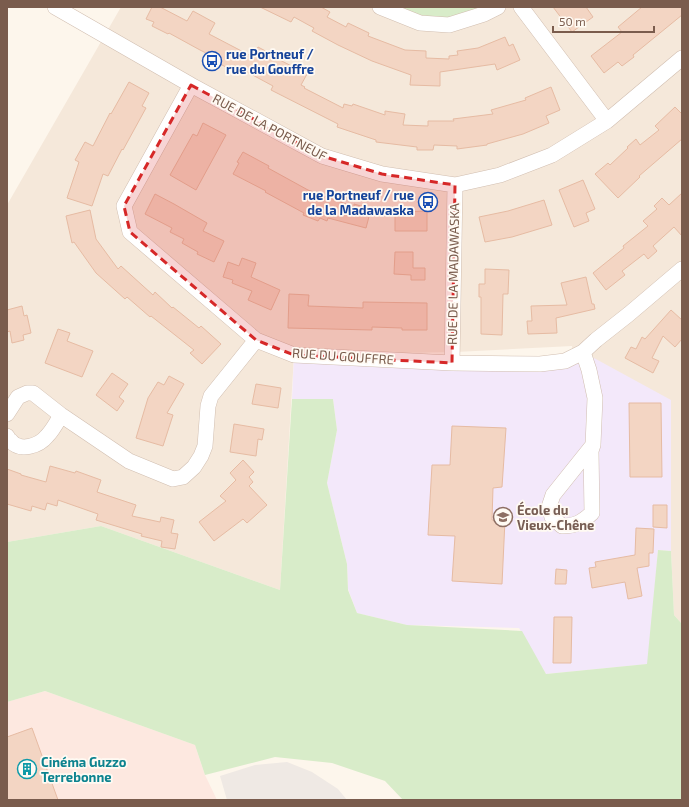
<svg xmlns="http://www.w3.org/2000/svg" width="689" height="807" viewBox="0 0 689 807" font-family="'Exo 2',sans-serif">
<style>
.residential{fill:#f5e8da}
.commercial{fill:#fde8e0}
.industrial{fill:#efe9e4}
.education{fill:#f3e8fa}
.green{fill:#d8ecc9}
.building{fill:#f3d5c3;stroke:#e6bba3}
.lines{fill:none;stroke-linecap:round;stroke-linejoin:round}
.street-casing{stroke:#d1beb0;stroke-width:16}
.street{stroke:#fff;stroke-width:15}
.marked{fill:#d62828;fill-opacity:0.2;stroke:#d62828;stroke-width:3;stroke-dasharray:8 5;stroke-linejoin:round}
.labels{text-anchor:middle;stroke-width:3.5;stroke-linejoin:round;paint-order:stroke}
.transit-label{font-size:13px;font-weight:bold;fill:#164399;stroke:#fffaf3;text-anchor:start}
.street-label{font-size:13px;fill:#7a5c4d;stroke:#fffaf3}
.education-label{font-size:13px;font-weight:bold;fill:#785e54;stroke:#fffaf3;text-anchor:start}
.culture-label{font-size:13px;font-weight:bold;fill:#0d838f;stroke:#fffaf3;text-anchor:start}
</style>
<rect width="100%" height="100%" fill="#fdf6ec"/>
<path class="residential" d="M121 7H682V624L674 615 671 551 582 497 572 346 456 352 294 355 280 590 101 526 7 542V205Z"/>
<path class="commercial" d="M45 691 195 745 205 775 217 800H7V702Z"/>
<path class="industrial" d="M287 762 312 772 338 789 347 800H227L220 776 255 765Z"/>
<path class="education" d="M583 352 671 400V551L658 550 648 664 546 674 519 628 407 625 357 613 348 589 347 564 327 483 337 430 333 399H292L294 355 540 364Z"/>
<path class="green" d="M380 7H498L449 25Z
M292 399H333L337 430 327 483 347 564 348 590 357 613 407 625 522 631 546 674 647 664 658 550 671 551 674 615 682 624V800H403L385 781 332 763 275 757 205 775 195 745 45 691 7 702V542L101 526 280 590Z"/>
<path class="building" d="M152 7H160L187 21 193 11 215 23 209 34 253 57 258 47 275 56 274 57 307 74 301 85 305 87 304 88 343 108 344 104 352 106 353 104 385 115V111L405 114 403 125 428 126V121H454L453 119 493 114 491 110 526 100 525 98 551 87 560 110 546 116 549 123 523 134 487 144V145L457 149V146L434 145 433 150H417V147L376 142V140L337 127 338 124 271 90 273 86 234 65 232 70 216 62 218 59 200 50 169 33 168 34 152 26 154 22 146 19Z
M260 7H321L330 12 327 17 346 27 348 23 369 33 368 36 405 50 426 51V58L449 59V56L458 55 457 51 478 48 505 37 509 46 513 44 520 60 497 70 495 64 440 72V86L410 85 411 75 372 61 338 45 312 31 314 28 294 17 291 22Z
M553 7H586L593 17 572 32Z
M642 7H682V15L633 55 634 57 622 66 618 62 604 73 591 56 622 32 618 27Z
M129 82 149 93 142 106 146 108 123 150 122 149 108 176 103 174 92 206 67 198 79 162 75 160 85 142 93 146 110 113 111 114Z
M675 107 682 114V139L639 176 640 177 618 198 595 174 608 163 610 165 628 148 627 147 636 139 640 145 659 130 655 126Z
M203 123 226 135 196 190 170 175 193 134 197 136Z
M243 152 269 166 268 168 308 190 354 207V204L371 209 366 228 328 218 327 221 320 218 318 221 303 215 304 213 265 192 266 191 233 174 239 163 237 162Z
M583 180 595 209 586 213 589 221 574 227 559 190Z
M682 193V236L674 227 653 246 657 251 648 259 644 254 622 271 625 275 606 290 593 273 624 248 623 246 648 226 643 221 657 209 654 206 662 198 669 205Z
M155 194 174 204 207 223 203 231 224 241 214 262 197 254 198 252 182 243 184 239 170 232 172 228 145 214Z
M544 200 552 225 512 237 485 242 479 217 508 211Z
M90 210 96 239 118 269 121 266 153 295 155 292 172 308 173 307 199 328 201 326 221 344 202 364 190 353 194 350 151 316 150 317 127 297 125 299 96 273 74 242 72 243 66 216Z
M427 211V231H395V212Z
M395 252H413V268H425V280H411V275L394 274Z
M242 258 256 263 251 277 280 290 271 310 248 300 252 291 232 283 233 280 223 277 228 262 239 266Z
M485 269 509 270 508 294H503L502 335 481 334V297H479V284H485Z
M586 277 592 304H594L595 309 556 318 557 333 528 334 527 321H532L531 306 567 305 561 283Z
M289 294 309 295 308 306 363 308V302L427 303V330H402V328L372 327V330L288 328Z
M22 306 24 316 27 315 31 333 23 335 24 340 12 343 10 331 7 332V310Z
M671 310 682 320V339L675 347 663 336 652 358 659 361 653 373 625 358 631 347 636 349 642 337 645 339Z
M58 329 70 333 67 341 93 351 82 377 45 363Z
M112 373 128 384 119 397 124 401 117 411 96 395Z
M169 376 184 384 167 413 173 415 163 446 136 438 148 398 158 382 164 385Z
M256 384 281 388 278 408 252 404Z
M629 403H661L662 477H630Z
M234 424 264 429 262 440 258 439 256 456 230 452Z
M452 426 506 428 502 487 493 488 492 520H505L502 584 452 581 455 536 428 535 432 465H450Z
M243 460 254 472 249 477 253 482 249 486 267 505 247 523 243 519 214 541 199 522 226 501 220 496 236 480 230 473Z
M50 466 75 473 76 471 101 480 97 492 136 505 132 516 160 522 161 517 174 520 171 533 178 534 175 549 161 547 162 541 141 536 142 534 96 520 98 514 58 500 57 506 47 503 45 510 32 506 31 511 7 504V469L21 474V475L46 482Z
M653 505H667V528L653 527Z
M636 528 654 529 653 553H649V566L637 568 642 596 628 599 625 582 592 588 589 568 596 567 595 562 635 555Z
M556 569 567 570 566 584H555Z
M554 617H572L571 663H553Z
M32 728 58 800H7V737Z"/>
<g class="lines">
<defs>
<path id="street" d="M55 7 191 85 322 156 382 174 455 185 500 175 552 155 607 121 682 58
M380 7 420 23 449 25 484 14 498 7
M521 7 607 121
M191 85 124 206 130 232 256 340 294 355 452 363 540 364 565 361 583 352 596 340 629 314 682 269
M583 352 589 370 595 398 593 445 591 451 592 513C582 522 576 526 562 526L552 517 549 507 553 495 593 445
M452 363 455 185
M7 414 18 397 27 393H33L61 415 129 461 173 479 183 477 194 467 201 456 205 446 208 406 211 396 256 340
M7 436C8 438 9 440 11 441 20 452 39 446 47 436 53 430 57 422 61 415"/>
</defs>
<use href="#street" class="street-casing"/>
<use href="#street" class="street"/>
</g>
<path class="marked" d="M191 85 322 156 382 174 455 185 452 363 294 355 266 344 256 340 130 232 124 206Z"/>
<defs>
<symbol id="bus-ring" viewBox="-11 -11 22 22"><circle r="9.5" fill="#fffaf3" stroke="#1a4fb4" stroke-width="1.5"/><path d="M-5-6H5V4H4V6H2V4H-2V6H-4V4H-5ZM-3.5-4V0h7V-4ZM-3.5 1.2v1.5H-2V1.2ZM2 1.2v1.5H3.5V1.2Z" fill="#1a4fb4"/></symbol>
<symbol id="school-ring" viewBox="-11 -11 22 22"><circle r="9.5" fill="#fffaf3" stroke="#8d6e63" stroke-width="1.5"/><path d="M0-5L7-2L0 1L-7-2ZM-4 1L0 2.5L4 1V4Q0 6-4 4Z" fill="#8d6e63"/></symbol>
<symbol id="building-ring" viewBox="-11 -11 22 22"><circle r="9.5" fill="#fffaf3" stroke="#0f9aa8" stroke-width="1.5"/><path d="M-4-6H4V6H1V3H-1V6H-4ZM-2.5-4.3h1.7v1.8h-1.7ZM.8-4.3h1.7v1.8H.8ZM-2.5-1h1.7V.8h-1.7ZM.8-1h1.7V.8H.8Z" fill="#0f9aa8"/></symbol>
</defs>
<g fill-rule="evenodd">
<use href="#bus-ring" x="201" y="50" width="22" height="22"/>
<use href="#bus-ring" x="417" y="191" width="22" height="22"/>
<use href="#school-ring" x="492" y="506" width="22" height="22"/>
<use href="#building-ring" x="16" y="758" width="22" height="22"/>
</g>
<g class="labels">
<g class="transit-label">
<text x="226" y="59">rue Portneuf /<tspan x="226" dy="15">rue du Gouffre</tspan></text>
<text x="414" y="200" text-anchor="end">rue Portneuf / rue<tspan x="414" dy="15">de la Madawaska</tspan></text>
</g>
<g class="street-label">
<text transform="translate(270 127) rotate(28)" y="5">RUE DE LA PORTNEUF</text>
<text transform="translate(453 274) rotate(-89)" y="5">RUE DE LA MADAWASKA</text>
<text transform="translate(343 356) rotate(4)" y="5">RUE DU GOUFFRE</text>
</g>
<g class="education-label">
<text x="517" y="515">École du<tspan x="517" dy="15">Vieux-Chêne</tspan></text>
</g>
<g class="culture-label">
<text x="41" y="767">Cinéma Guzzo<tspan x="41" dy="15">Terrebonne</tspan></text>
</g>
</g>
<rect width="689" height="807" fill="none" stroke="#7a5c4d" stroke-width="16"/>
<path d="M553 26v6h101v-6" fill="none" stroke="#7a5c4d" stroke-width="2"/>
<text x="559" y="26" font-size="12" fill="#7a5c4d" stroke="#fffaf3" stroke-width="3" paint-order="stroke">50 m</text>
</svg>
